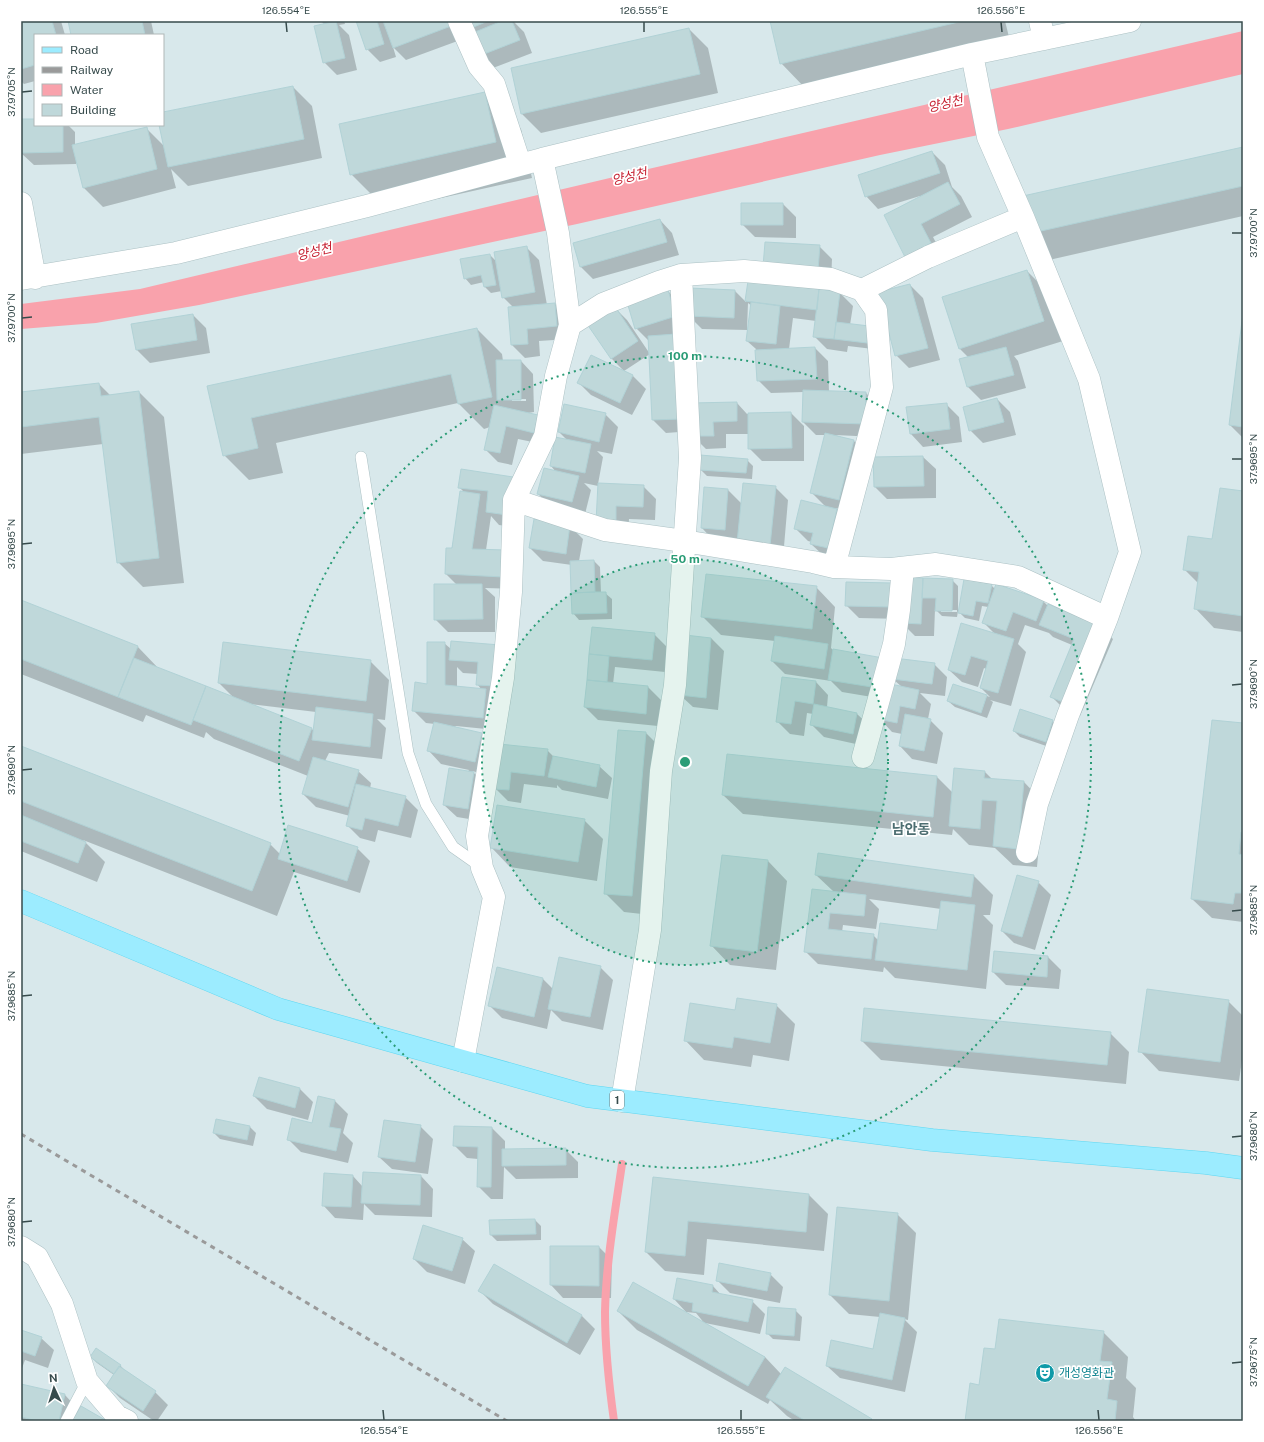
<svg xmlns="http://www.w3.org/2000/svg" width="1264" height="1442" viewBox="0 0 1264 1442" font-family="'Public Sans','Noto Sans KR',sans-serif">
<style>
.residential{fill:#d8e8eb;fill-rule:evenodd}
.water{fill:#f9a2ac}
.shadow{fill:#0003;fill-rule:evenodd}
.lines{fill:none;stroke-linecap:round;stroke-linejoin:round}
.stream{stroke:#f9a2ac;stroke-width:8}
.building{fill:#bfd8da;stroke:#b1d2d6}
.lane-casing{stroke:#acc1c4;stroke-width:12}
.street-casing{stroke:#acc1c4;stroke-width:23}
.primary-casing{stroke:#5fd7f1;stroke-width:23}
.lane{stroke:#fff;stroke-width:11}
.street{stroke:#fff;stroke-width:22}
.primary{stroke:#9cecff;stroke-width:22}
.rail{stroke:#9a9a9a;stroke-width:3;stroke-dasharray:5 5;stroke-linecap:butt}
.ticks{fill:none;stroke:#374b4c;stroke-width:1.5}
.ring{fill:none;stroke:#2a9c76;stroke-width:2;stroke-dasharray:2 4}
.labels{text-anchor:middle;stroke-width:3.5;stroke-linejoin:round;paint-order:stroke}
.shield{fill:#fff;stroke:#738182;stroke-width:1}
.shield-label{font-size:11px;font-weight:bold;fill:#374b4c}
.culture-label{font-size:12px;fill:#0d838f;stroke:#fff;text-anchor:start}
.water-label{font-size:13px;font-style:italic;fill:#c62233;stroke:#fff}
.quarter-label{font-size:14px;font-weight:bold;fill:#4d6e71;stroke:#fff}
.centre{fill:#2a9c76;stroke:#fff;stroke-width:2}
.ring-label{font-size:12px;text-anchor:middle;font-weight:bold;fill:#2a9c76;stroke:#fff;stroke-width:3.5;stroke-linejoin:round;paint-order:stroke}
.neatline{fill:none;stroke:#374b4c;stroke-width:1.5}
.ticks-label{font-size:10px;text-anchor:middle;fill:#374b4c}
</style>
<rect width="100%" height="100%" fill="#ebf5f7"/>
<path class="residential" d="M21 21H1243V1421H21ZM35 35H163V125H35Z"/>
<path class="water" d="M1243 31V74L1008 129 880 155 577 224 199 305 96 323 21 329V304L140 289 631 173Z"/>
<path class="shadow" d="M21 21H61L65 35H35V81L24 84 21 81Z
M69 21H151L154 35H72Z
M321 21H344L345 24 339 25 349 35 357 70 337 75 324 62V24Z
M357 21H456L463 39 406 60 393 47 396 57 380 62 367 49Z
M467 21H513L524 32 532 53 493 68Z
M771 21H1005L1010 41 806 89 781 63Z
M689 29 708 48 718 93 541 133 522 114Z
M293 87 312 106 322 158 188 186 171 169 176 188 103 207 84 188 76 158V164L34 165 21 153V120H35V125H68L75 132V146L146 128 164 146 160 125H163V114Z
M485 93 521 129 532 178 387 210 351 174Z
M1243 148V216L1049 260 1024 234Z
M932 152 945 165 952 187 961 196 972 217 933 237 943 256 919 269 920 196 878 209 866 196Z
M783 204 796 217V238L755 237 742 224Z
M660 220 672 233 679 255 593 279 580 266Z
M819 246 832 259 831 283 777 280Z
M526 247 539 260 547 305 555 304 567 317 569 339 539 341 540 356 525 358 512 345 514 308 503 297 502 291 491 293 485 287 484 282 471 285 465 278 490 255 497 262Z
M1027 271 1046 290 1063 341 1014 356 1018 361 1026 388 981 400 968 387 961 360 969 358 960 349Z
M749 282 840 293 853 306 850 325 869 327 873 349 848 346 847 352 827 349 814 336 816 321 793 318 789 349 815 348 828 361 829 392 866 393 879 406 877 437 835 435 854 441 867 454 851 513 836 508 850 522 841 560 824 556 811 544 812 542 808 541 795 528 826 507 811 492 826 435H816L803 422 804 392 771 393 758 380 756 349 747 341 752 306 748 303 747 330 702 329 689 316 735 291 746 302Z
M910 285 923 298 940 360 909 368 896 355Z
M668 291 680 304 688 329 669 335 692 404 737 403 747 414 791 413 804 426V461H762L749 448V434H726V448L706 449 693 436V431L666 433 653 420 650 354 624 371 611 358 614 307 627 320 650 354 649 341 636 328Z
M193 315 206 328 210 353 150 363 137 350Z
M1243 321V438L1230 425Z
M477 329 502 354 503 361H521L533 374 534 412 528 413 538 416 547 445 518 439 512 465 498 462 485 449 490 427 484 429 458 403 276 443 283 473 249 480 224 455 209 387ZM512 399H526V401H512Z
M591 356 633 376 646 389 632 415 591 395 578 382Z
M99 384 110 395 139 392 164 417 184 583 143 587 118 562 103 444 21 454V393Z
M997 399 1010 412 1016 435 983 443 970 430Z
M946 404 959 417 962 442 923 447 911 434Z
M605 414 618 427 612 454 597 451 603 457 598 484 643 486 656 499 655 520 629 519 628 536 610 535 598 486 584 483 591 490 585 514 551 506 538 494 556 472 551 466 567 440 559 432Z
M923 457 936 469V498L887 499 875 487Z
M747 460 753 466 752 479 707 476 700 469Z
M512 478 520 528 499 525 491 516 486 550 516 589 485 588 495 597V632H448L435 619 457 585 446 574 464 492 459 487Z
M775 487 788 500 783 558 714 541 702 528 705 488 728 490 742 504Z
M1243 492V632L1214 628 1195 608 1199 584 1184 569 1213 540Z
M570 526 583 539 579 561H594L600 567 601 593H605L612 599V619L579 620 573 613 572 565 543 561 530 548Z
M952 580 958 586V610L991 585 995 589 1043 601 1048 606 1100 627 1113 639 1080 716 1064 709 1051 696 1072 645 1053 637 1049 633 1025 625 1018 644 1026 652 1011 706 990 700 993 702 987 718 955 707 948 701 954 685 990 697 981 688 986 669 984 668 978 687 962 682 949 670 995 634 983 622 988 607 982 606 979 621 965 618 958 611 957 617 942 616 935 609 934 636H915L902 623 903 619 859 618 846 605 892 584ZM941 610H957V612H941Z
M816 587 835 607 831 648 833 650 883 659 934 664 947 677 945 696 920 693 931 704 928 719 930 720 943 733 937 764 912 759 900 746 902 734 892 732 880 719 884 699 842 692 831 681 785 674 772 661 775 641 721 635 702 616ZM894 680 902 687 893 686Z
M21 601 138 647 160 670 234 698 219 683 370 661 389 680 385 720 377 719 386 728 382 759 329 753 325 761 358 771 371 783 370 789 405 797 418 810 411 838 378 830 375 842 360 838 347 825 350 816 316 807 303 794 308 776 214 739 206 732 204 738 146 715 143 722 21 674ZM249 704 316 712 314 731 312 729Z
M654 634 667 647 665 672 615 667 613 684 648 687 661 700 658 726 598 720 585 707 590 654Z
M711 638 724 651 718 710 693 707 680 695Z
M444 643 451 649 499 646 496 730 456 726 455 727 481 734 494 746 488 775 472 771 486 785 481 821 457 817 444 805 469 770 441 764 429 751 435 724 426 723 413 710 428 685ZM457 667 463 673 478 674 477 684 482 690 457 687Z
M783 678 816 682 828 695 827 707 857 714 870 726 865 746 824 737 811 724 813 714 807 713 804 736 790 734 777 721Z
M1052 721 1059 727 1052 748 1020 737 1014 731Z
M1243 724V922L1212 918 1192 899Z
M646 733 665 752 651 915 624 912 605 893Z
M500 745 547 750 554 757 599 766 612 778 608 799 562 790 557 785V788L524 784 521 803 508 801 495 788Z
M21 747 270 844 280 854 357 848 370 861 360 893 294 872 277 916 83 840 105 862 97 882 21 851Z
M728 755 937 777 953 793 985 772 993 780 1024 782 1043 802 1037 867 1013 865 995 848 969 845 953 829 952 835 743 814 723 795Z
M584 820 603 839 597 881 510 867 491 847Z
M768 861 787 881 776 970 730 965 711 945Z
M816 875 974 876 993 895 990 915H983L993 925 986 989 895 978 884 967 883 972 818 964 805 951 834 892ZM869 899 941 909 938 931 879 941 873 935 842 932 843 925 876 929 879 909Z
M1038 882 1051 895 1035 950 1014 943 1002 931Z
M1048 957 1061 970 1059 989 1006 985 993 972Z
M600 967 613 980 603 1030 562 1021 551 1010 547 1029 502 1018 489 1005 498 968 543 979 553 989Z
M1228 1001 1243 1016V1053L1239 1081 1159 1071 1140 1051Z
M776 1005 795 1024 789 1061 753 1055 751 1067 704 1060 685 1040 736 1011Z
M1110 1033 1129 1052 1126 1084 881 1060 862 1041Z
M259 1078 300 1089 313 1102 308 1120 267 1109 254 1096Z
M319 1098 335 1101 348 1114 343 1133 353 1143 348 1163 301 1152 288 1139 313 1124Z
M420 1126 433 1139 428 1174 392 1169 379 1157Z
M250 1127 256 1133 253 1146 220 1139 214 1133Z
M492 1128 505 1141V1150L565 1149 578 1162V1178L516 1179 504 1167 503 1199H491L478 1186V1159L467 1158 454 1145Z
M353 1176 363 1187 421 1176 433 1189 432 1217 375 1215 364 1204 363 1220 335 1218 323 1205Z
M653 1179 809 1195 828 1214 824 1251 707 1239 704 1275 665 1271 646 1252Z
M897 1214 916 1233 908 1320 904 1319 917 1332 905 1392 840 1378 827 1366 874 1350 880 1317 849 1314 830 1295Z
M535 1220 541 1226V1240L497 1241 491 1235 490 1221Z
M462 1239 475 1251 465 1284 427 1272 414 1259Z
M551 1247H599L612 1260 611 1298H563L551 1285Z
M494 1266 582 1316 595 1329 580 1355 493 1304 480 1291Z
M770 1274 783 1287 780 1303 730 1293 717 1280Z
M713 1286 721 1295 752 1301 765 1314 760 1334 705 1323 765 1357 781 1374 785 1368 873 1421H795L787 1416 770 1400 768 1404 637 1330 618 1311 705 1324 696 1313 686 1312 674 1299Z
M795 1310 802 1317 800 1341 773 1339 767 1333Z
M21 1331 41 1338 54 1350 48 1368 25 1360 21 1371Z
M1103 1332 1128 1357 1126 1378 1136 1388 1133 1417 1136 1421H966L980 1386 996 1350Z
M91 1357 120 1365 126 1372 155 1392 168 1405 157 1421H154L120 1398 107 1385 114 1375 97 1363Z
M21 1385 65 1395 77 1408 75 1416 105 1421H21Z"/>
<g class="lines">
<path class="stream" d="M614 1421C609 1385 605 1349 605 1312 606 1263 615 1212 622 1164"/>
</g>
<path class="building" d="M21 21H52L56 35H35V65L21 69Z
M68 21H142L145 35H71Z
M336 21 345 58 323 63 314 26Z
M356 21H377L384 44 366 50Z
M383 21H449L451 26 393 48Z
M466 21H488L469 29Z
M502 21H512L520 40 479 56 470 34Z
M770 21H963L780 64Z
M689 28 700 74 521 114 511 68Z
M293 86 304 139 168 167 159 125H163V112Z
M485 92 496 142 350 175 339 124Z
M21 119H35V125H63V152L21 153Z
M147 127 157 169 83 188 72 145Z
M1243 147V186L1023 235 1014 198Z
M932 151 940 173 865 197 858 175Z
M948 182 960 204 921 224 931 243 905 257 884 215Z
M741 203H783V225H741Z
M660 219 667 242 580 267 573 243Z
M765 242 820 245 818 270 763 267Z
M527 246 535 292 502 298 494 252Z
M490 254 496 285 484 287 481 275 464 279 460 259Z
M1027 270 1044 321 959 349 942 297Z
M748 281 819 289 817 310 745 301Z
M910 284 928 348 895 356 878 292Z
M689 288 735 290 734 318 688 316Z
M819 289 840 292 834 339 813 337Z
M668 290 676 316 635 329 627 302Z
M751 302 780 306 776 344 746 341Z
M555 303 557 326 527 329 528 344 511 345 508 307Z
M614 305 638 341 611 359 587 324Z
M1243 313V427L1229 425Z
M193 314 197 340 136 350 131 324Z
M836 322 869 326 867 343 834 339Z
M477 328 492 397 458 404 451 374 251 418 258 448 223 456 207 386Z
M676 334 681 419 652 420 648 336Z
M815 347 817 379 757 381 755 350Z
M1006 347 1014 375 967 387 959 359Z
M591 355 633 375 620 403 577 383Z
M496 360H521V400H497Z
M99 383 101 396 139 391 159 558 117 563 99 417 21 427V392Z
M803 390 866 392 865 424 802 422Z
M997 398 1004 422 969 431 963 407Z
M737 402V421L713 422 714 436H692V403Z
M947 403 950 429 910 434 906 407Z
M564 404 606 413 599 442 558 432Z
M494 405 538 415 534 433 506 426 500 453 484 450Z
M791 412 792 448 748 449V413Z
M825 433 854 440 839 500 810 493Z
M555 437 591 444 585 473 550 466Z
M700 455 748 459 746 473 699 470Z
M923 456 924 486 874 487 873 457Z
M544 468 579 476 572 502 537 494Z
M461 469 513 477 507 515 486 512 488 491 458 488Z
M598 483 644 485 643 507 616 506V523L596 522Z
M743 483 776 486 770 546 737 543Z
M704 487 728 489 725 530 701 528Z
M1220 488 1243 491V616L1194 609 1199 572 1183 570 1188 536 1212 539Z
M460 491 480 494 472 549 505 550 503 577 445 574 446 548H452Z
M801 500 837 509 828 548 810 544 813 533 794 529Z
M534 519 570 525 566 554 529 548Z
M594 560 595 592 571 593 570 561Z
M706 574 817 586 812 629 701 617Z
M903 577 923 578 921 624 901 623Z
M923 578 953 579 952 611H935L936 598H922Z
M964 579 992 584 988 603 976 601 973 616 958 613Z
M846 582 893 583 892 607 845 606Z
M434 584H482L483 619 434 620Z
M996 584 1044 600 1036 621 1013 612 1006 631 982 623Z
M595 592H606L607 613 572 614 571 593Z
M21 600 138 646 118 697 21 659Z
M1048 604 1100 626 1068 704 1050 697 1074 639 1039 625Z
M961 623 1014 639 998 693 980 688 988 661 971 656 965 675 948 670Z
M592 627 655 633 652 660 589 654Z
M685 635 711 638 706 698 679 695Z
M775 636 828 644 824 669 771 661Z
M451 641 500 645 496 686 476 685 478 662 449 660Z
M223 642 371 660 366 701 218 683Z
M427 642H445V685L486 689 483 718 412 711 415 682 427 684Z
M833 649 883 658 878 688 828 680Z
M589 654 609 656 607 682 587 680Z
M134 658 206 686 191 725 118 697Z
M894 658 935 663 932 684 892 679Z
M782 677 816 681 813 704 795 701 791 724 776 722Z
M587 680 648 686 646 714 584 707Z
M886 683 919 690 915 709 900 706 897 723 878 719Z
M953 684 987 695 981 713 947 701Z
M206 686 312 728 299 761 193 720Z
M814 704 857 713 853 734 810 725Z
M316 707 373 714 370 747 312 740Z
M1020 709 1053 720 1046 742 1013 731Z
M905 714 931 719 924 751 899 746Z
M1212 720 1243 723V832H1241L1239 854 1243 855V874L1241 893H1235L1233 904 1191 899Z
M434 722 482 733 475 762 427 751Z
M618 730 646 732 632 896 604 894Z
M499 744 548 749 544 776 511 772 509 790 494 789Z
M21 746 271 843 252 891 21 801Z
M727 754 937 776 933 817 722 795Z
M553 756 600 765 596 787 548 777Z
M313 757 359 770 348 807 302 794Z
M449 768 474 772 468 809 443 805Z
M954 768 985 771 984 778 1024 781 1018 849 993 846 997 801 982 800 980 829 949 826Z
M356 784 406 796 398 826 365 818 362 830 346 826Z
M497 805 585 819 578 862 490 848Z
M21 815 86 842 78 863 21 841Z
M288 825 358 847 347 881 278 859Z
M818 853 974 875 971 897 815 875Z
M722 855 768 860 757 952 710 946Z
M1017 875 1039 881 1022 937 1001 931Z
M812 889 866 895 864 916 830 913 828 929 874 934 871 959 804 952Z
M941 901 975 905 967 970 875 960 880 923 937 930Z
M994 951 1048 956 1047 977 992 972Z
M559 957 601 966 590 1017 548 1009Z
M497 967 543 978 534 1017 488 1006Z
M1147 989 1229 1000 1220 1062 1138 1052Z
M737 998 777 1004 770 1043 734 1037 732 1048 684 1041 690 1003 735 1010Z
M864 1008 1111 1032 1107 1065 861 1041Z
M259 1077 300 1088 295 1108 253 1096Z
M318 1096 335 1100 329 1127 341 1129 336 1151 287 1140 292 1118 312 1123Z
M216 1119 250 1126 247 1140 213 1133Z
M384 1120 421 1125 415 1162 378 1157Z
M454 1126 492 1127 491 1187H477L478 1147 453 1146Z
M566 1148V1165L502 1166V1149Z
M363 1172 421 1175 420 1205 361 1203Z
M324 1173 353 1175 351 1207 322 1206Z
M653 1177 809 1194 806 1232 688 1221 685 1256 645 1252Z
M837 1207 898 1213 889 1301 829 1295Z
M535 1219 536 1234 490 1235 489 1220Z
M423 1225 463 1238 452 1271 413 1259Z
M550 1246H599V1286L550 1285Z
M719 1263 771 1273 767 1291 716 1281Z
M494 1264 582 1315 567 1343 478 1291Z
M677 1278 713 1285 712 1292 753 1300 748 1322 692 1311 693 1303 673 1299Z
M633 1282 765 1357 748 1386 617 1311Z
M768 1307 796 1309 794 1336 766 1334Z
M880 1313 905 1318 892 1380 826 1366 831 1340 873 1349Z
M999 1319 1104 1331 1100 1361 1112 1362 1107 1399 1117 1401 1115 1421H965L970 1383 979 1385 984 1348 995 1349Z
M21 1330 42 1337 35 1356 21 1351Z
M96 1348 121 1365 114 1374 90 1357Z
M119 1366 156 1391 143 1411 106 1386Z
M785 1367 872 1419 871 1421H803L804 1420 766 1397Z
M21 1384 65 1394 59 1421H37L21 1417Z
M81 1406 107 1421H72Z"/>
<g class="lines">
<defs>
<path id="lane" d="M361 457 408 753 426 804 453 847 480 866
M66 1421 87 1381"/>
<path id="street" d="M459 21 479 66 494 84 520 164
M1040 21 1044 39
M972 54 988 137 1023 217 1089 379 1130 552 1107 618 1068 715 1037 804 1027 852
M542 159 558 233 570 325
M21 203 35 278
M21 279 176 253 367 206 542 159 972 54 1130 21
M862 290 928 257 1023 217
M514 500 605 530 684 541 813 562 834 567 891 569 936 564 1018 577 1107 618
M863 757 894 644 899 610 903 568
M463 1061 494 897 482 868 477 836 503 678 511 592 514 500 545 436 556 376 570 325 603 304 659 282 681 275 744 271 831 279 862 290 876 310 882 387 834 567
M622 1101 650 930 661 771 675 685 690 458 681 275
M21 1247 37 1257 62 1304 87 1381 117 1416 127 1421"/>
<path id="primary" d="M21 901 278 1009 587 1096 932 1140 1206 1163 1243 1168"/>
</defs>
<use href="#lane" class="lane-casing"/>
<use href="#street" class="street-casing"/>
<use href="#primary" class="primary-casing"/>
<use href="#lane" class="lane"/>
<use href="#street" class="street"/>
<use href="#primary" class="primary"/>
<path class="rail" d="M21 1134 507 1421"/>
</g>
<path class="ticks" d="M286 22 287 32M644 22V32M1001 22 1002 32M22 92 32 91M1232 233H1242M22 318 32 317M1232 459H1242M22 544 32 543M1232 685 1242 684M22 770 32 769M1232 911 1242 910M22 996 32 995M1232 1137 1242 1136M22 1222 32 1221M1232 1363 1242 1362M383 1410 384 1420M741 1410V1420M1098 1410 1099 1420"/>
<circle cx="685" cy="762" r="203" fill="#2a9c76" fill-opacity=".12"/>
<g class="ring">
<circle cx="685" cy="762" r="203"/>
<circle cx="685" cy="762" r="406"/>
</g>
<defs>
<symbol id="theatre-disc" viewBox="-11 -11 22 22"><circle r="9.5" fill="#0f9aa8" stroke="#fff"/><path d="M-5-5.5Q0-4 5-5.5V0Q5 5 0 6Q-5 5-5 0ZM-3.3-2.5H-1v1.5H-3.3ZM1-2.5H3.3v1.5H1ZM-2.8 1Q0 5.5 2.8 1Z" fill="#fff"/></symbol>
</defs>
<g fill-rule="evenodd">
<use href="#theatre-disc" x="1034" y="1362" width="22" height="22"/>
</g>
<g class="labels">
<rect class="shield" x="610" y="1091" width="14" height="18" rx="3"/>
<g class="shield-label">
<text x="617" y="1104">1</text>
</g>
<g class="culture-label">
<text x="1059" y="1377">개성영화관</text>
</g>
<g class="water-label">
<text transform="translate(945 103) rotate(-13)" y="5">양성천</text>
<text transform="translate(629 176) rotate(-13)" y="5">양성천</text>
<text transform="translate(314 251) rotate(-14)" y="5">양성천</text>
</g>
<g class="quarter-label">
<text x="911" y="834">남안동</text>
</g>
</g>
<circle cx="685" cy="762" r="6" class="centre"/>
<g class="ring-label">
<text x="685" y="360">100 m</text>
<text x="685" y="563">50 m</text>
</g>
<rect width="1264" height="1442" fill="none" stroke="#ffffff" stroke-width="44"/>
<rect x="34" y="34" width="130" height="92" fill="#ffffff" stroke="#afb7b7"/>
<rect x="42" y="47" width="20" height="6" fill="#9cecff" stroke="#afb7b7"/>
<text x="70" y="54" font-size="12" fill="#374b4c">Road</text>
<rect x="42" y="67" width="20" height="6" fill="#9a9a9a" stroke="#afb7b7"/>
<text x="70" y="74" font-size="12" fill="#374b4c">Railway</text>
<rect x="42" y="84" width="20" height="12" fill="#f9a2ac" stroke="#afb7b7"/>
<text x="70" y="94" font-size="12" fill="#374b4c">Water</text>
<rect x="42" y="104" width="20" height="12" fill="#bfd8da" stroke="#afb7b7"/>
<text x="70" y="114" font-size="12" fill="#374b4c">Building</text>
<g transform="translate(54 1388) rotate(356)" stroke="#ffffff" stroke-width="3" paint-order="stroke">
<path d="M0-3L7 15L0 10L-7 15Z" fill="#374b4c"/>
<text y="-6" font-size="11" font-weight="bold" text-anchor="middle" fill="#374b4c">N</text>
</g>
<rect x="22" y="22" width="1220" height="1398" class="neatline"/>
<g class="ticks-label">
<text x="286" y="14">126.554°E</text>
<text x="644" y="14">126.555°E</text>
<text x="1001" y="14">126.556°E</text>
<text transform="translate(11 92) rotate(-90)" y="4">37.9705°N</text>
<text transform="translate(1253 233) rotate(-90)" y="4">37.9700°N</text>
<text transform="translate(11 318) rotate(-90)" y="4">37.9700°N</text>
<text transform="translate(1253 459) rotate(-90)" y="4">37.9695°N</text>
<text transform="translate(11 544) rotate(-90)" y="4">37.9695°N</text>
<text transform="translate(1253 684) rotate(-90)" y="4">37.9690°N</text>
<text transform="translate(11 770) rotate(-90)" y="4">37.9690°N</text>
<text transform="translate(1253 910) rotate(-90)" y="4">37.9685°N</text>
<text transform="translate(11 996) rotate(-90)" y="4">37.9685°N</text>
<text transform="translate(1253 1136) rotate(-90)" y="4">37.9680°N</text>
<text transform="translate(11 1222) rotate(-90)" y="4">37.9680°N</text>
<text transform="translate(1253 1362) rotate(-90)" y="4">37.9675°N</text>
<text x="384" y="1434">126.554°E</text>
<text x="741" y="1434">126.555°E</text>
<text x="1099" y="1434">126.556°E</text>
</g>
</svg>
